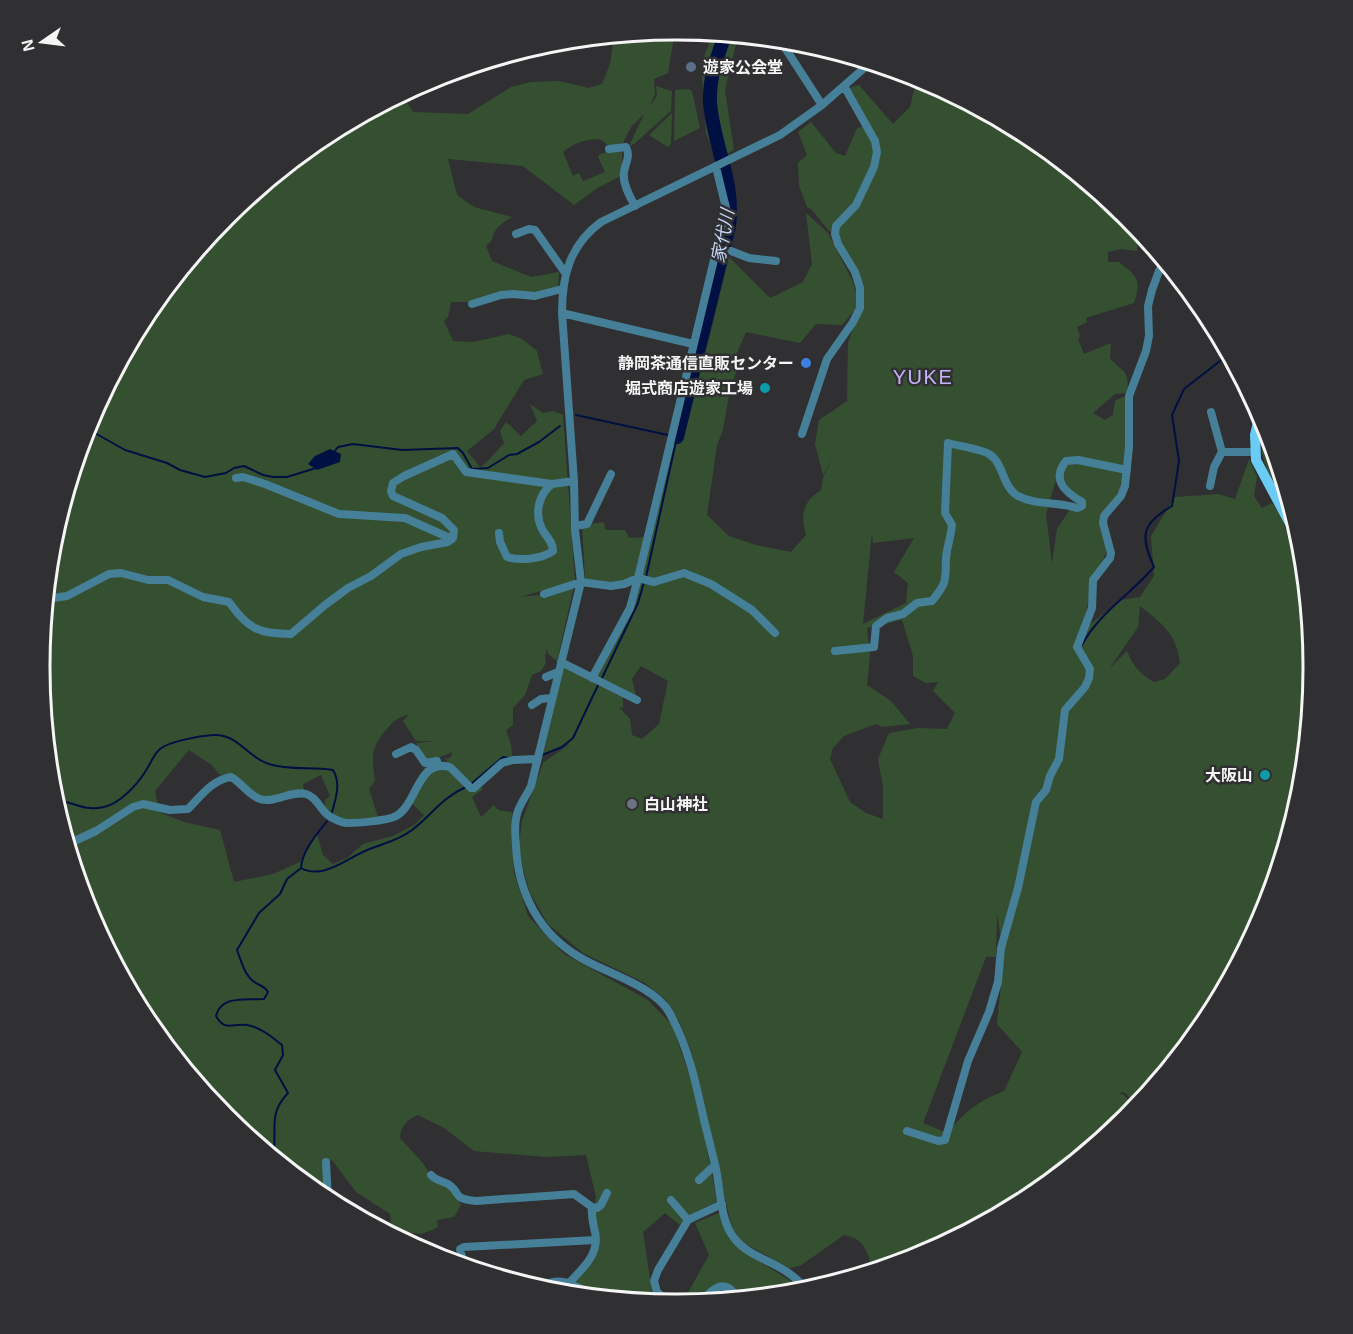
<svg xmlns="http://www.w3.org/2000/svg" width="1353" height="1334" viewBox="0 0 1353 1334" font-family="Helvetica,'Noto Sans JP',sans-serif">
<style>
.green{fill:#355031;fill-rule:evenodd}
.water{fill:#011043}
.lines{fill:none;stroke-linecap:round;stroke-linejoin:round}
.stream{stroke:#011043;stroke-width:2}
.river{stroke:#011043;stroke-width:14}
.minor{stroke:#467f98;stroke-width:8}
.major{stroke:#6acbf4;stroke-width:10}
.service-dot{fill:#5c6f8a;stroke:#303032;stroke-width:2}
.shop-dot{fill:#3f7fe0;stroke:#303032;stroke-width:2}
.culture-dot{fill:#0f9aa8;stroke:#303032;stroke-width:2}
.worship-dot{fill:#6b7280;stroke:#303032;stroke-width:2}
.labels{text-anchor:middle;stroke-width:5;stroke-linejoin:round;paint-order:stroke}
.poi-label{font-size:16px;font-weight:bold;fill:#f5f5f6;stroke:#303032;text-anchor:end}
.water-label{font-size:18px;font-style:italic;fill:#c4d6f8;stroke:#303032}
.quarter-label{font-size:20px;letter-spacing:1.5px;fill:#c3b3fa;stroke:#303032}
.rim{fill:none;stroke:#f5f5f6;stroke-width:3}
</style>
<rect width="100%" height="100%" fill="#303032"/>
<path class="green" d="M675 30 668 73 654 79 655 94 650 105 657 96 656 86 672 91 671 111 634 144 629 146 644 114 631 127 623 143 609 146 600 139C586 139 573 143 563 152L573 176 579 173 583 181 605 172 598 157 600 154 622 148V175L596 189 574 205 523 166 448 159 457 195 474 207 512 217C503 222 493 229 492 240L486 246 492 261 531 277 559 272 558 290 470 302H451L448 317 444 321 453 341 473 342 509 334 522 339 537 351 543 374 524 380 494 429 467 451 480 467 486 463 504 443 500 431 506 422 521 436 537 421 530 404 543 413 553 411 563 415 575 581 520 597 540 595 574 586 557 661 548 654 547 648 545 657 546 663 541 671 532 675 525 695 513 708V725L506 730 511 744 512 756 504 759 479 785 483 789 472 797 481 817 494 805 498 810 512 812 511 835 514 873 528 916 564 954 648 1000 672 1025 696 1094 717 1201 688 1217 680 1225 665 1213 643 1232 652 1292 665 1303 598 1296 574 1280 594 1261 596 1251 593 1215 596 1197 586 1155 546 1157 474 1151 444 1128 418 1115C406 1120 401 1126 400 1138L422 1162 434 1180 448 1185 461 1205 454 1217 437 1220 438 1227 422 1234 392 1231 390 1214 356 1192 332 1160 326 1162 327 1199 226 1117 147 1021 88 910 52 791 40 667 52 542 88 423 147 313 226 216 323 137 402 95 413 112 468 114 511 87 531 82 559 81 589 88 602 84 610 64 614 36ZM409 714 403 721 416 741H436L416 743 425 763 453 752 450 758 445 759 465 781 444 765 423 777 410 802 424 815 414 825 393 836 363 844 347 858 333 864 323 855 317 834 300 862 273 874 234 882 220 830 184 822 159 812 155 791 189 750 212 765 220 775 230 774 258 798 304 792 303 784 321 775 330 796 325 800 324 808 343 820 378 817 369 789 375 781C372 758 370 749 385 731 393 721 397 718 409 714Z
M713 34 738 36 725 90 734 150 716 160 706 133 701 64Z
M916 82 932 85 1031 138 1127 217 1138 230 1137 251 1120 249 1108 252V262H1119C1137 276 1142 280 1134 303L1086 318 1087 322 1077 327 1080 336 1078 339 1084 354 1111 343 1110 358C1124 375 1128 366 1128 393L1115 394 1093 413 1105 420 1113 415 1115 401 1122 397 1131 396 1126 471 1120 493 1103 523 1109 547 1093 580 1082 631 1121 600 1140 597 1154 576 1151 536 1175 497 1218 494 1235 499 1249 459 1257 477 1254 496 1262 508 1272 503 1282 517 1285 527 1294 538 1303 556 1313 667 1301 792 1265 911 1206 1021 1137 1105 1124 1092 1118 1093 1124 1095 1135 1108 1127 1118 1030 1197 920 1256 865 1272V1267L870 1260C864 1244 861 1239 844 1235L800 1266 789 1268 737 1239 731 1225 703 1097 691 1051 680 1023 666 1000 645 983 583 953 548 924 530 893 518 851 522 821 543 763 571 743 543 755 564 666 591 678 621 625 638 578C621 582 601 588 585 578L582 525 604 522 605 530H625L629 538 646 537 727 208 718 172 730 170 736 208 732 236 704 359 729 257 770 298 803 282 812 264 806 213 828 233 853 282 859 301 860 288 844 254 835 227 830 232 811 209 807 207 799 186 798 163 807 155 798 132 811 122 836 153 845 156 857 128 866 126 846 89 859 85 893 124 910 107ZM859 305 860 308 848 343 847 401 819 420 815 444 823 475 834 456 823 477 821 490C803 501 800 516 806 535L791 552 756 545 729 536 707 515 717 445 723 430 730 389 737 369 736 355 746 332 800 343 816 324 842 325ZM1061 463 1063 487 1081 506H1072L1057 529 1052 563 1046 514ZM872 532 873 543 914 538 894 572 908 583 906 603 863 624ZM1140 606C1162 624 1176 632 1180 663L1165 679 1154 682C1140 674 1133 666 1127 651L1109 669 1138 627ZM902 620 913 656V676L926 683 938 682 933 691 955 713 947 729 918 728 889 733 878 759 883 787V819L866 813 850 802 830 759 833 748 844 736 876 724 882 727 910 724 891 701 867 685 870 655 867 628ZM641 666 668 681 659 724 642 739 632 735 630 719 619 707 623 708V694L637 700 632 679ZM997 914 1002 944 1006 934 997 1024 1022 1052 1004 1091C978 1101 965 1112 947 1133L923 1123 986 957H996Z
M689 89 692 91 700 128 674 141 675 90Z
M672 113 671 143 668 147 649 135Z
M1272 447 1277 461 1268 465 1289 503 1295 521 1268 473 1261 450Z
M721 1212 727 1236 738 1248 805 1290 742 1298C730 1275 708 1281 699 1302L682 1303 709 1255 695 1223Z"/>
<path class="water" d="M330 449 341 454 340 462 317 470 308 464 315 456Z"/>
<g class="lines">
<path class="stream" d="M576 415 677 437 646 577
M86 428 125 450 167 463 180 470 205 477 226 473 234 468 244 466 263 475 273 477H287L316 468
M334 452 338 447 353 444 402 450 458 448 463 453 472 469 488 468 509 455 517 454 539 442 560 426
M1082 645C1098 614 1131 594 1154 567 1140 536 1141 524 1172 506L1179 461 1172 415 1184 389 1220 361 1224 355 1221 340
M602 678 638 603 644 582
M542 755 562 747 573 738 599 683
M471 784 503 757 509 758
M55 801C74 800 80 812 104 807 119 804 137 785 145 772 150 765 153 755 160 749 170 741 200 736 213 735 237 733 248 758 269 764 290 771 312 766 333 770 341 783 336 798 332 812
M301 868C322 880 346 859 365 851 381 844 398 841 412 830 433 814 441 798 466 787
M273 1156C278 1130 267 1115 288 1093L275 1070 283 1055 282 1045C272 1037 260 1027 247 1025 232 1023 225 1032 216 1016 221 995 246 1000 264 999L268 992C264 985 259 986 253 981 244 974 241 960 237 950L259 913 280 894 287 879 301 868C302 851 317 834 327 821"/>
<path class="river" d="M677 437 729 226C735 181 713 145 710 102 709 78 717 57 725 35"/>
<path class="minor" d="M780 40 822 105
M609 149 626 147C631 157 625 163 624 172 622 183 630 197 635 206
M516 234 529 229 535 230 566 274
M731 251 749 258 776 261
M472 304 501 295 513 294 535 296 562 289
M562 313 693 344
M1211 412 1222 452
M802 434 827 359 853 322 860 308V288L855 272 838 244 835 234 836 226 856 205 874 167 877 152 875 141 844 86
M236 478 243 477 265 484 339 514 405 518 452 539
M1210 486 1214 467 1222 452H1255
M575 526 587 524 611 474
M499 533 500 542 507 557C521 561 542 559 553 551 553 541 546 537 542 529 534 513 539 494 552 484
M544 594 581 582 611 586 624 584 638 578 654 582 684 573 711 584 752 610 775 633
M46 599 67 596 109 574 121 573 148 580H168L203 597 229 602C248 629 259 634 291 634L325 605 348 588 371 576 401 554 421 547 448 542 453 538 454 530 442 518 393 496 391 491 393 483 404 476 453 454 466 472 552 484 574 481
M835 651 874 647 876 626 887 618 903 614 917 603 932 601C948 581 945 581 946 558 947 547 951 536 952 525L945 513 948 443C959 446 980 449 989 454 1004 463 1002 487 1018 496 1037 506 1058 501 1077 508L1082 506V502C1065 492 1051 480 1066 461L1078 460 1127 470
M561 662 637 700
M546 677 558 672
M592 678 630 608 638 578 723 222 726 208 716 167
M532 705 541 699 552 698
M396 754 411 747 416 750 425 763 437 761
M68 844 96 831 133 807 143 804 170 810 188 809C201 796 212 780 231 777 242 783 248 795 260 799 274 804 291 790 306 794 317 797 320 810 329 816 334 819 340 822 346 823 357 823 387 821 396 816 418 804 417 758 450 767L471 788H474L502 763 513 760 537 759
M907 1131 938 1141 945 1140 968 1061 989 1012 998 982 1001 948 1018 888 1036 802 1046 790 1050 776 1059 759 1065 710 1085 687 1089 678 1090 669 1077 647 1092 608 1093 580 1110 558 1111 553 1103 523 1104 516 1121 496 1125 486 1129 447V396L1146 351 1149 336 1148 306 1152 290 1159 271 1165 263
M326 1162 328 1200
M431 1175C436 1181 441 1180 448 1184 463 1194 450 1198 476 1201L574 1194 592 1207 597 1208 601 1205 607 1193
M699 1180 715 1165
M671 1200 688 1220
M464 1265 460 1249 464 1247 595 1240
M569 1283C583 1268 600 1254 595 1232 593 1223 591 1217 592 1207
M541 1288C557 1273 578 1287 594 1296
M808 1289C801 1284 795 1277 787 1272 770 1260 747 1255 734 1238 721 1223 720 1188 716 1169 712 1152 708 1136 704 1120 696 1083 688 1046 669 1012 654 986 606 973 581 958 539 934 518 893 516 846 515 836 514 824 517 814 519 805 527 795 531 786L581 582 575 530 574 481 562 313C562 275 570 245 601 222L780 135 822 105 870 63
M703 1301C713 1287 726 1278 737 1298
M670 1303 657 1292 654 1281 658 1270 688 1220 722 1204"/>
<path class="major" d="M1260 414 1255 435 1256 460 1301 544"/>
</g>
<circle class="service-dot" cx="691" cy="67" r="6"/>
<circle class="shop-dot" cx="806" cy="363" r="6"/>
<g class="culture-dot">
<circle cx="765" cy="388" r="6"/>
<circle cx="1265" cy="775" r="6"/>
</g>
<circle class="worship-dot" cx="632" cy="804" r="6"/>
<g class="labels">
<g class="poi-label">
<text x="703" y="73" text-anchor="start">遊家公会堂</text>
<text x="794" y="369">静岡茶通信直販センター</text>
<text x="753" y="394">堀式商店遊家工場</text>
<text x="1253" y="781">大阪山</text>
<text x="644" y="810" text-anchor="start">白山神社</text>
</g>
<g class="water-label">
<text transform="translate(723 236) rotate(-79)" y="6">家代川</text>
</g>
<g class="quarter-label">
<text x="923" y="384">YUKE</text>
</g>
</g>
<path d="M0 0H1353V1334H0ZM676 40H677A626 626 0 0 1 1303 666V668A626 626 0 0 1 677 1294H676A626 626 0 0 1 50 668V666A626 626 0 0 1 676 40Z" fill="#303032" fill-rule="evenodd"/>
<path class="rim" d="M676 40H677A626 626 0 0 1 1303 666V668A626 626 0 0 1 677 1294H676A626 626 0 0 1 50 668V666A626 626 0 0 1 676 40Z"/>
<g transform="translate(42 42) rotate(256)" stroke="#303032" stroke-width="4.5" paint-order="stroke">
<path d="M0-4.5L10 22L0 15L-10 22Z" fill="#f5f5f6"/>
<text y="-9" font-size="16" font-weight="bold" text-anchor="middle" fill="#f5f5f6">N</text>
</g>
</svg>
